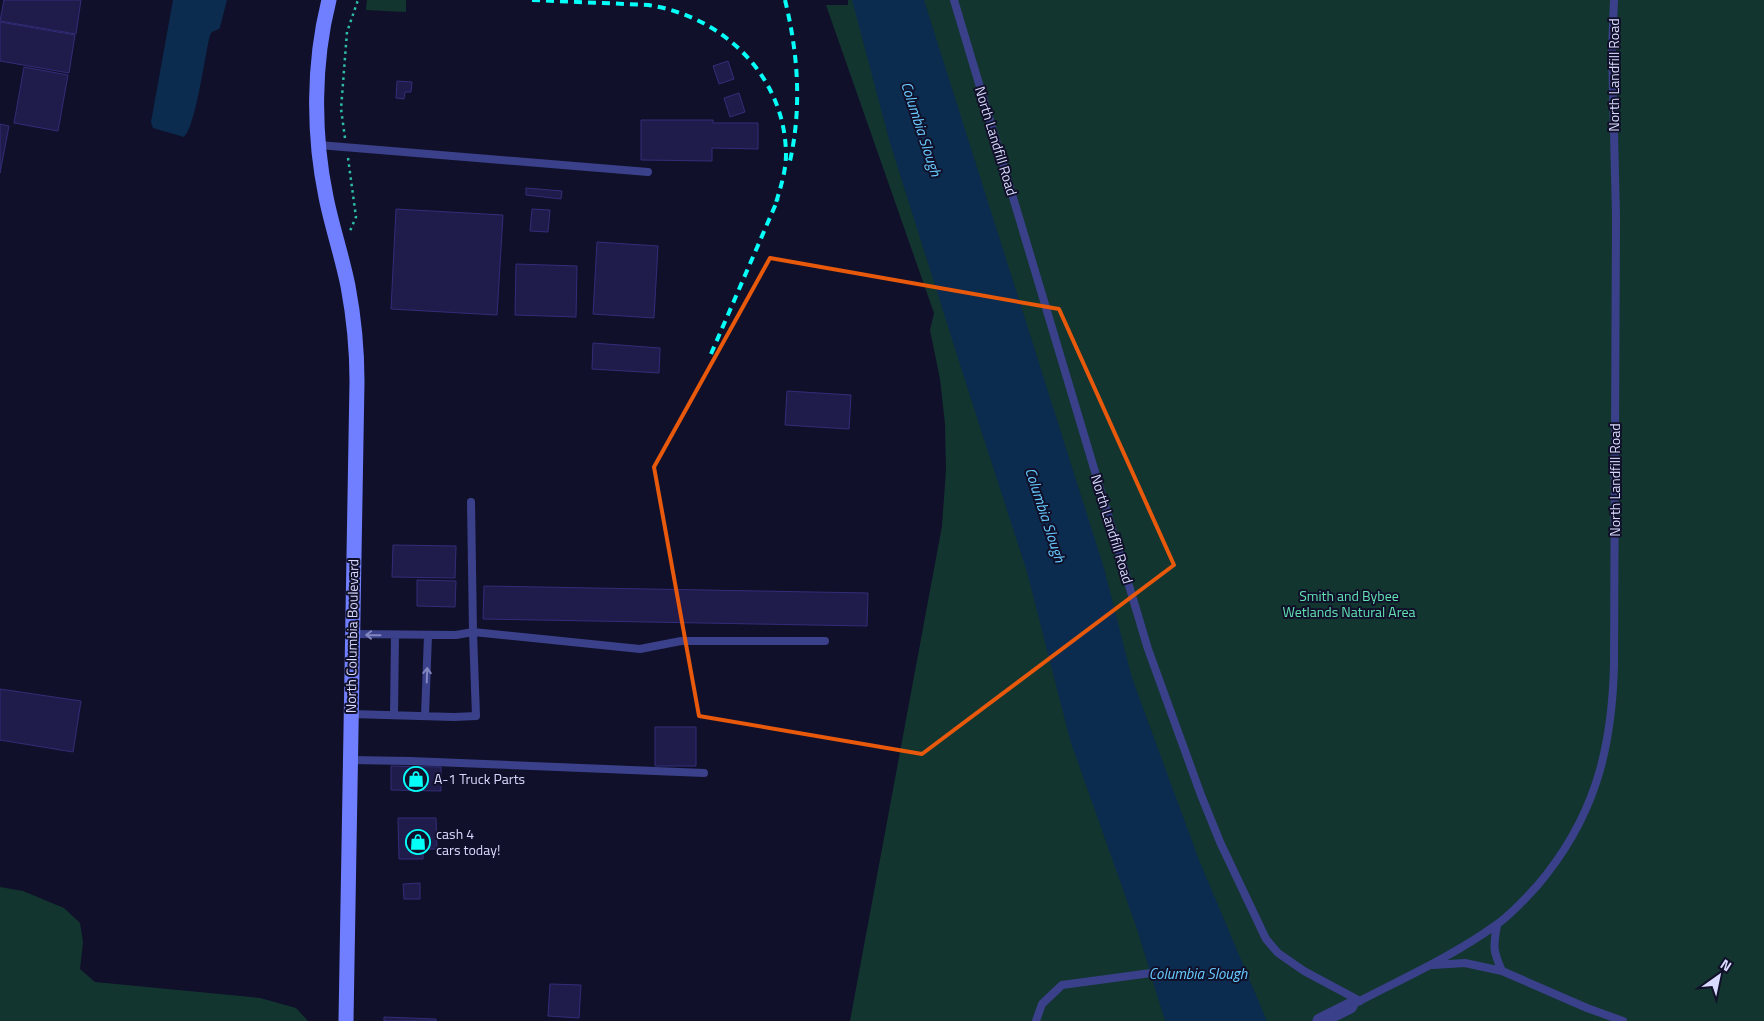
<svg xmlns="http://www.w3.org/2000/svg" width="1764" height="1021" viewBox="0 0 1764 1021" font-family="'Titillium Web',sans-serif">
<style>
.green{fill:#13352f}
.water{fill:#0b2c4e}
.building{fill:#1f1c4c;stroke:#322d78}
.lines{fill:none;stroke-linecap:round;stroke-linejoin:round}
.path{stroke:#2dbfa4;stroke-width:2.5;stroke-dasharray:2.5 4;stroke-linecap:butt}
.lane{stroke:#3a418a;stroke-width:8}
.street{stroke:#3a418a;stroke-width:15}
.secondary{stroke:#707fff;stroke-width:15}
.rail{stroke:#05fff8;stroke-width:4;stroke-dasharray:8 6;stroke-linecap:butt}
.oneway{stroke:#8286bf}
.marked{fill:none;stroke:#e8590c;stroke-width:4;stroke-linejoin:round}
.labels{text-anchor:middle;stroke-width:4;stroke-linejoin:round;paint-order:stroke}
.street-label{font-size:14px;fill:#d9daff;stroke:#11102a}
.park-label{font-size:14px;fill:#61e3b2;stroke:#11102a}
.poi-label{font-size:14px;fill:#d9daff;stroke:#11102a;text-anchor:start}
.water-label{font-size:15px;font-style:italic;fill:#67ccff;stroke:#11102a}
</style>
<rect width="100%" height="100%" fill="#11102a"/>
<path class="green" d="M367 0H406V12L366 10Z
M848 0H1764V1021H850L942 526 946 470 945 424 940 379 930 330 934 313 826 5H848Z
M0 887 23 891 64 908 80 923 83 942 80 969 95 982 260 998 296 1008 308 1021H0Z"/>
<path class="water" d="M173 0H227L220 27 219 29 212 32 210 35C205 54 196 126 184 137L153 128 151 122Z
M852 0H924L1104 568 1132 678 1199 860 1267 1021H1165L1138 932 1070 740 1027 572 970 396 890 143Z"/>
<path class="building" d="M4 0H81L76 34 0 21Z
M0 22 75 35 69 73 0 61Z
M728 61 734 79 719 84 713 66Z
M24 67 68 75 58 131 14 123Z
M397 81 412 82 411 92H405L404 99 396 98Z
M739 93 745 112 730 117 724 98Z
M641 120H713V123H758V149L712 148V161L641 160Z
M0 124 9 126 0 173Z
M526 188 562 191 561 199 526 195Z
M396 209 503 215 497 315 391 309Z
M532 209 550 210 548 232 530 231Z
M597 242 658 246 654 318 593 314Z
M516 264 577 266 576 317 515 315Z
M593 343 660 348 659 373 592 369Z
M787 391 851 395 849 429 785 425Z
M393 545 456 546 455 578 392 577Z
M417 580 456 581 455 607 417 606Z
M484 586 868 593 867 626 483 619Z
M0 689 81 701 73 752 0 740Z
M655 727H696V766H655Z
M391 766 441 767V791L391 790Z
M398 818H436L437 849H423V859H399Z
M420 883V899H404L403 884Z
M550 984 581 985 579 1018 548 1016Z
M384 1017 436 1019V1021H384Z"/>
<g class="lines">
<path class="path" d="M345 138 341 109 347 32 358 0
M348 158 356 217 350 231"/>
<path class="lane" d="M954 0 1148 649 1201 795 1220 842 1266 939 1278 953 1304 971 1360 1001
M319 145 648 172
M352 634 456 635 473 632 471 502
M351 714 454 717 476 716 473 632 640 649 681 641H825
M394 715 395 635
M425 716 428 635
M350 760 410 761 704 773
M1497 925C1493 947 1493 951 1502 971
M1433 965 1465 963 1502 971 1587 1008 1623 1021
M1350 1006C1399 980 1450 958 1496 925 1512 914 1524 900 1537 886 1594 819 1612 751 1614 665L1616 216 1612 50 1614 0
M1036 1021 1042 1004 1062 985 1151 973"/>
<path class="street" d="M1320 1021 1350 1006"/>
<path class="secondary" d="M329 0C313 63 313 134 326 197 332 227 342 256 348 286 354 318 357 349 357 381L346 1021"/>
<path class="rail" d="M532 0 648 5C722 16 785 75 786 154 786 172 780 189 775 206
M785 0C798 53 802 107 790 161
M711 354 778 199"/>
</g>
<defs><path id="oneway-shaft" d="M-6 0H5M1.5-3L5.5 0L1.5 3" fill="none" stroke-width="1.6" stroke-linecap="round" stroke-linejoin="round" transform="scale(1.25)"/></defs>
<g class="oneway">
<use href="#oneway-shaft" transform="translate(373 635) rotate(-179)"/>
<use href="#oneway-shaft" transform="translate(427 675) rotate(-88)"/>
</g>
<path class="marked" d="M770 258 1059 309 1174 565 922 754 699 716 654 467Z"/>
<defs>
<symbol id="shop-ring" viewBox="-11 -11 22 22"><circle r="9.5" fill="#11102a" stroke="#05fff8" stroke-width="1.5"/><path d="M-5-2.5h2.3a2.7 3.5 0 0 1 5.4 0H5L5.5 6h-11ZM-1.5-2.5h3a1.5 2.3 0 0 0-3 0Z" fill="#05fff8"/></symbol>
</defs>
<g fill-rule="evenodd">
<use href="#shop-ring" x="402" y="765" width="28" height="28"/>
<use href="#shop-ring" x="404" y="828" width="28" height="28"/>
</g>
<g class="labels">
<g class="street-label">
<text transform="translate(1614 75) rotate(-90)" y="5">North Landfill Road</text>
<text transform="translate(996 141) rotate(73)" y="5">North Landfill Road</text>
<text transform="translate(1615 480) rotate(-90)" y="5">North Landfill Road</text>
<text transform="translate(1112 529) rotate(73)" y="5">North Landfill Road</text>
<text transform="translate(352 636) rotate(-89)" y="5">North Columbia Boulevard</text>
</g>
<g class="park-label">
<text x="1349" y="601">Smith and Bybee<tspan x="1349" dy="16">Wetlands Natural Area</tspan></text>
</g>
<g class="poi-label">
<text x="434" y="784">A-1 Truck Parts</text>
<text x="436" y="839">cash 4<tspan x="436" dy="16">cars today!</tspan></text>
</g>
<g class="water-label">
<text transform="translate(921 129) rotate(72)" y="5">Columbia Slough</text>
<text transform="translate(1045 515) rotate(72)" y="5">Columbia Slough</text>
<text x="1198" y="979">Columbia Slough</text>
</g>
</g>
<g transform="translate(1719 976) rotate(33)" stroke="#11102a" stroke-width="4" paint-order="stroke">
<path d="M0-4L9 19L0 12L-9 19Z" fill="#d9daff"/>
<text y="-8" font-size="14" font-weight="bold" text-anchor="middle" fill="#d9daff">N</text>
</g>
</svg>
